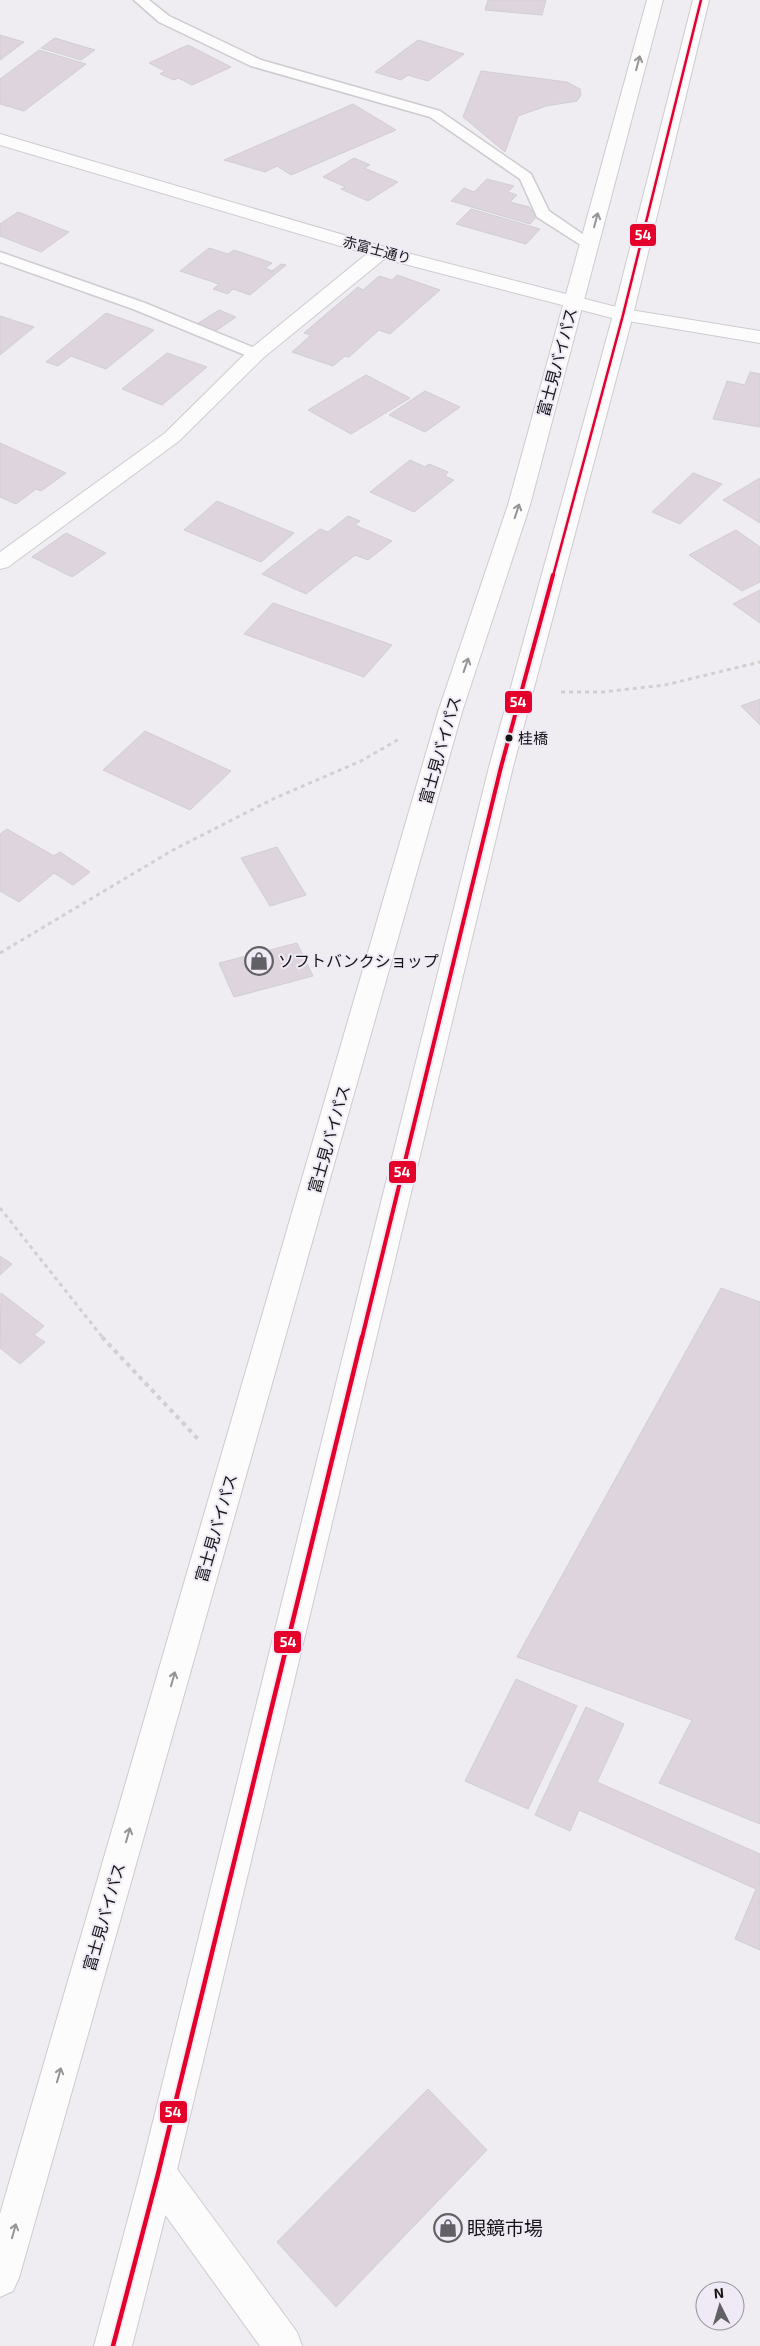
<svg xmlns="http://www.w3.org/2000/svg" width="760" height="2346" viewBox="0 0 760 2346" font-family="'Exo 2','Noto Sans JP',sans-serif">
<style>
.building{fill:#ded4dd;stroke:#d1ced2}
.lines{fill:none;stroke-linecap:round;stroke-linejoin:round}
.lane-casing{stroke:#cdcbcf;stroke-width:3}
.street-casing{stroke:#cdcbcf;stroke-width:2}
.secondary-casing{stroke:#cdcbcf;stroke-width:2}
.highway-casing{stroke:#cdcbcf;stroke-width:2}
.path-far1{stroke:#d0d0d1;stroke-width:3;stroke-dasharray:4 4;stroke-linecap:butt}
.path{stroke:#d0d0d1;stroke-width:4;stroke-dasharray:4.5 4.5;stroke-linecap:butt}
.lane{fill:#fdfcfd;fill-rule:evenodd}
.street{fill:#fdfcfd;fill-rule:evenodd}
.secondary{fill:#fdfcfd;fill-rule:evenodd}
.highway{fill:#fdfcfd;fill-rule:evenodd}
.bus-1-far2-casing{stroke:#efeaf5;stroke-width:5}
.bus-1-far1-casing{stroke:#efeaf5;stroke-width:8}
.bus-1-casing{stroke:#efeaf5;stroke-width:8}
.bus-1-far2{stroke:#e4002b;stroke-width:2.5}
.bus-1-far1{stroke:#e4002b;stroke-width:4}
.bus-1{stroke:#e4002b;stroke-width:4.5}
.oneway{stroke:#959496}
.bus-dot{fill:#151417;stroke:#efeaf5;stroke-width:2}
.labels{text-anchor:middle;stroke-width:4;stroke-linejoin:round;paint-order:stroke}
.far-street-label{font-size:14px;fill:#151417;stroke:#efeaf5}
.bus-label{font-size:15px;fill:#151417;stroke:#efeaf5;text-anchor:start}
.street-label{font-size:16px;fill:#151417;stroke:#efeaf5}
.poi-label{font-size:16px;fill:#151417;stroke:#efeaf5;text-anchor:start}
.near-poi-label{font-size:19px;fill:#151417;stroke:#efeaf5;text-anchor:start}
.line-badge{stroke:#efeaf5;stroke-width:2}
.badge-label{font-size:14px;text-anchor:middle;font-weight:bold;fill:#fff}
</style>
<rect width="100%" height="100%" fill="#efedf2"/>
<path class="building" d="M488 0H546L542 15 485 10Z
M0 35 24 42 0 60Z
M55 38 95 50 81 60 41 48Z
M418 40 464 54 428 81 408 75 401 80 375 72Z
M188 45 231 67 192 85 178 78 174 80 160 74 165 71 149 63Z
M39 50 86 64 24 111 0 104V79Z
M481 71 567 82 580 89 581 95 577 101 546 106 518 116 505 152 463 117Z
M353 104 396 130 291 175 277 166 265 172 224 160Z
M354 158 370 165 364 168 398 182 368 201 341 189 346 187 323 177Z
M487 179 514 186 508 192 517 195 510 202 529 207 537 216 530 224 451 201 464 188 474 192Z
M471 209 540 229 526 244 456 224Z
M18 212 69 232 41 252 0 236V224Z
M209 248 228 254 234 250 272 263 265 268 272 271 281 264 286 265 250 295 233 289 228 294 213 289 219 284 180 271Z
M397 275 440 290 390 334 379 330 349 357 345 356 333 366 292 352 311 335 304 333 358 287 363 290 379 276 392 280Z
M219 310 236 317 214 332 197 324Z
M106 313 154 330 106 369 71 356 58 366 46 362Z
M0 316 34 327 0 355Z
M167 353 207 367 162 405 122 389Z
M750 372 760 374V427L713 419 727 381 745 385Z
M366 375 410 398 351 434 308 410Z
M425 391 460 407 425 432 389 415Z
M0 443 66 473 41 491 36 489 16 504 0 497Z
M410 460 425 467 429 464 448 472 445 476 454 480 414 512 370 492Z
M693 473 722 484 680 524 652 512Z
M760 478V523L723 500Z
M217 501 294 533 261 562 184 530Z
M348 516 360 521 355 525 392 541 368 560 355 555 306 594 262 574 320 529 328 532Z
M736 530 760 547V582L742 591 689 555Z
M66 533 106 553 72 577 32 557Z
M760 590V623L733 604Z
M273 603 392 645 364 677 244 634Z
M760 699V725L741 706Z
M145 731 231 771 190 810 103 770Z
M7 829 54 856 60 852 90 872 73 885 54 873 19 902 0 891V834Z
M277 847 306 895 270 906 241 858Z
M297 943 313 976 234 997 219 963Z
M0 1256 12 1264 0 1275Z
M721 1288 760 1302V1824L659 1783 692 1720 517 1657Z
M1 1293 44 1326 34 1335 45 1342 20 1364 0 1348Z
M516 1679 577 1706 528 1809 465 1781Z
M586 1707 624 1724 597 1782 760 1854V1950L735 1939 756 1889 579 1810 570 1831 535 1815Z
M428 2089 487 2150 336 2307 277 2242Z"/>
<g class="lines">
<defs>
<path id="lane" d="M134 0H149L169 16 261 60 440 111 531 174 549 211 597 244 594 247H584L537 217 520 179 430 117 251 66 159 22Z
M0 252 145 303 262 351 264 354 262 357H250L133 309 0 262Z"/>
<path id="street" d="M381 246 388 248 390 252 388 256 263 358 179 441 8 567 0 569V552L165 433 249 350 374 248Z
M158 2156 171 2161 297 2332 302 2346H260L145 2187 140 2174 145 2161Z"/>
<path id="secondary" d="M0 134 388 248 624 309 760 331V343L616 319 374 256 0 145Z"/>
<path id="highway" d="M647 0H663L530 505 462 712 19 2278 13 2291 0 2297V2214L438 712 508 505Z
M693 0H709L633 315 513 767 176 2174 132 2346H94L140 2174 489 767 613 315Z"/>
</defs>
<use href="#lane" class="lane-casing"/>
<use href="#street" class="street-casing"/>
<use href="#secondary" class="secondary-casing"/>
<use href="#highway" class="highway-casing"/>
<path class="path-far1" d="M561 692H603L665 685 760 662
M0 953 173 850 275 798 361 761 399 739
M0 1208 103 1338"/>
<path class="path" d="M102 1337 198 1439"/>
<use href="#lane" class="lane"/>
<use href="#street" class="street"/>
<use href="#secondary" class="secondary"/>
<use href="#highway" class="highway"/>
<defs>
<path id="bus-1-far2" d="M553 576 623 315 701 0"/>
<path id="bus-1-far1" d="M362 1338 501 767 553 575"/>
<path id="bus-1" d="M113 2346 158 2174 362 1337"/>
</defs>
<use href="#bus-1-far2" class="bus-1-far2-casing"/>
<use href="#bus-1-far1" class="bus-1-far1-casing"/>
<use href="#bus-1" class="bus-1-casing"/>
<use href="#bus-1-far2" class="bus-1-far2"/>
<use href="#bus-1-far1" class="bus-1-far1"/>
<use href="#bus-1" class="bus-1"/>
</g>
<defs><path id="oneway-shaft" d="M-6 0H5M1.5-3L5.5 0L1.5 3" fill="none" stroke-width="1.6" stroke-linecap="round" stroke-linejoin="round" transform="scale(1.25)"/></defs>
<g class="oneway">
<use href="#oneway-shaft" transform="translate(638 63) rotate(-75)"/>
<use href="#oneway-shaft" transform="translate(596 220) rotate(-75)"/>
<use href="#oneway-shaft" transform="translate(517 511) rotate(-72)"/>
<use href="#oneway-shaft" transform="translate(466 665) rotate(-71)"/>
<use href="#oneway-shaft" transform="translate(173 1679) rotate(-74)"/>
<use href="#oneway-shaft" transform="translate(128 1835) rotate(-74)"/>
<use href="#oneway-shaft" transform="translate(59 2075) rotate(-74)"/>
<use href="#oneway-shaft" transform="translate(14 2231) rotate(-74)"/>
</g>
<defs>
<symbol id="shop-ring" viewBox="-11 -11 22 22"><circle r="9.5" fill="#efeaf5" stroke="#616064" stroke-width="1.5"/><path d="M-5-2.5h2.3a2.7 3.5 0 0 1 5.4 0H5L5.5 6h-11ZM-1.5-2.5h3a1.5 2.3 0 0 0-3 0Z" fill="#616064"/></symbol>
</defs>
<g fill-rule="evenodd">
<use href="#shop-ring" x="243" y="945" width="32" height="32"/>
<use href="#shop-ring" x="432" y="2212" width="32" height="32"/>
</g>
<circle class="bus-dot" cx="509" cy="738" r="4.5"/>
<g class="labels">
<g class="far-street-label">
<text transform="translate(377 250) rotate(15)" y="5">赤富士通り</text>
</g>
<g class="bus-label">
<text x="518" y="744">桂橋</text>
</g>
<g class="street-label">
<text transform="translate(557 362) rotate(-75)" y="6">富士見バイパス</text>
<text transform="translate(440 750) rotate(-74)" y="6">富士見バイパス</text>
<text transform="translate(329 1139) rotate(-74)" y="6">富士見バイパス</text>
<text transform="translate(216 1528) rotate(-74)" y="6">富士見バイパス</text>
<text transform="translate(104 1917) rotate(-74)" y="6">富士見バイパス</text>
</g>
<g class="poi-label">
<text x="278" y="967">ソフトバンクショップ</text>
</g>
<g class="near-poi-label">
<text x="467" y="2235">眼鏡市場</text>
</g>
</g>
<g class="line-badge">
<rect x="629" y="223" width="28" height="24" rx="5" fill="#e4002b"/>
<rect x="504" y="690" width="29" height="24" rx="5" fill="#e4002b"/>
<rect x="388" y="1160" width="29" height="24" rx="5" fill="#e4002b"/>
<rect x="273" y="1630" width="29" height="24" rx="5" fill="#e4002b"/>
<rect x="159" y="2100" width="29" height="24" rx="5" fill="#e4002b"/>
</g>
<g class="badge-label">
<text x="643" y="240">54</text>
<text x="518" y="707">54</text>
<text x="402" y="1177">54</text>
<text x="288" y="1647">54</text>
<text x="173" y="2117">54</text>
</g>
<g transform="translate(720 2306) rotate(355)"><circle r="24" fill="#efeaf5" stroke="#98949c"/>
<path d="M0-4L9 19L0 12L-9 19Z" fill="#616064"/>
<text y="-8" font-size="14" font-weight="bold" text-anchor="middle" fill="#151417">N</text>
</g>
</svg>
